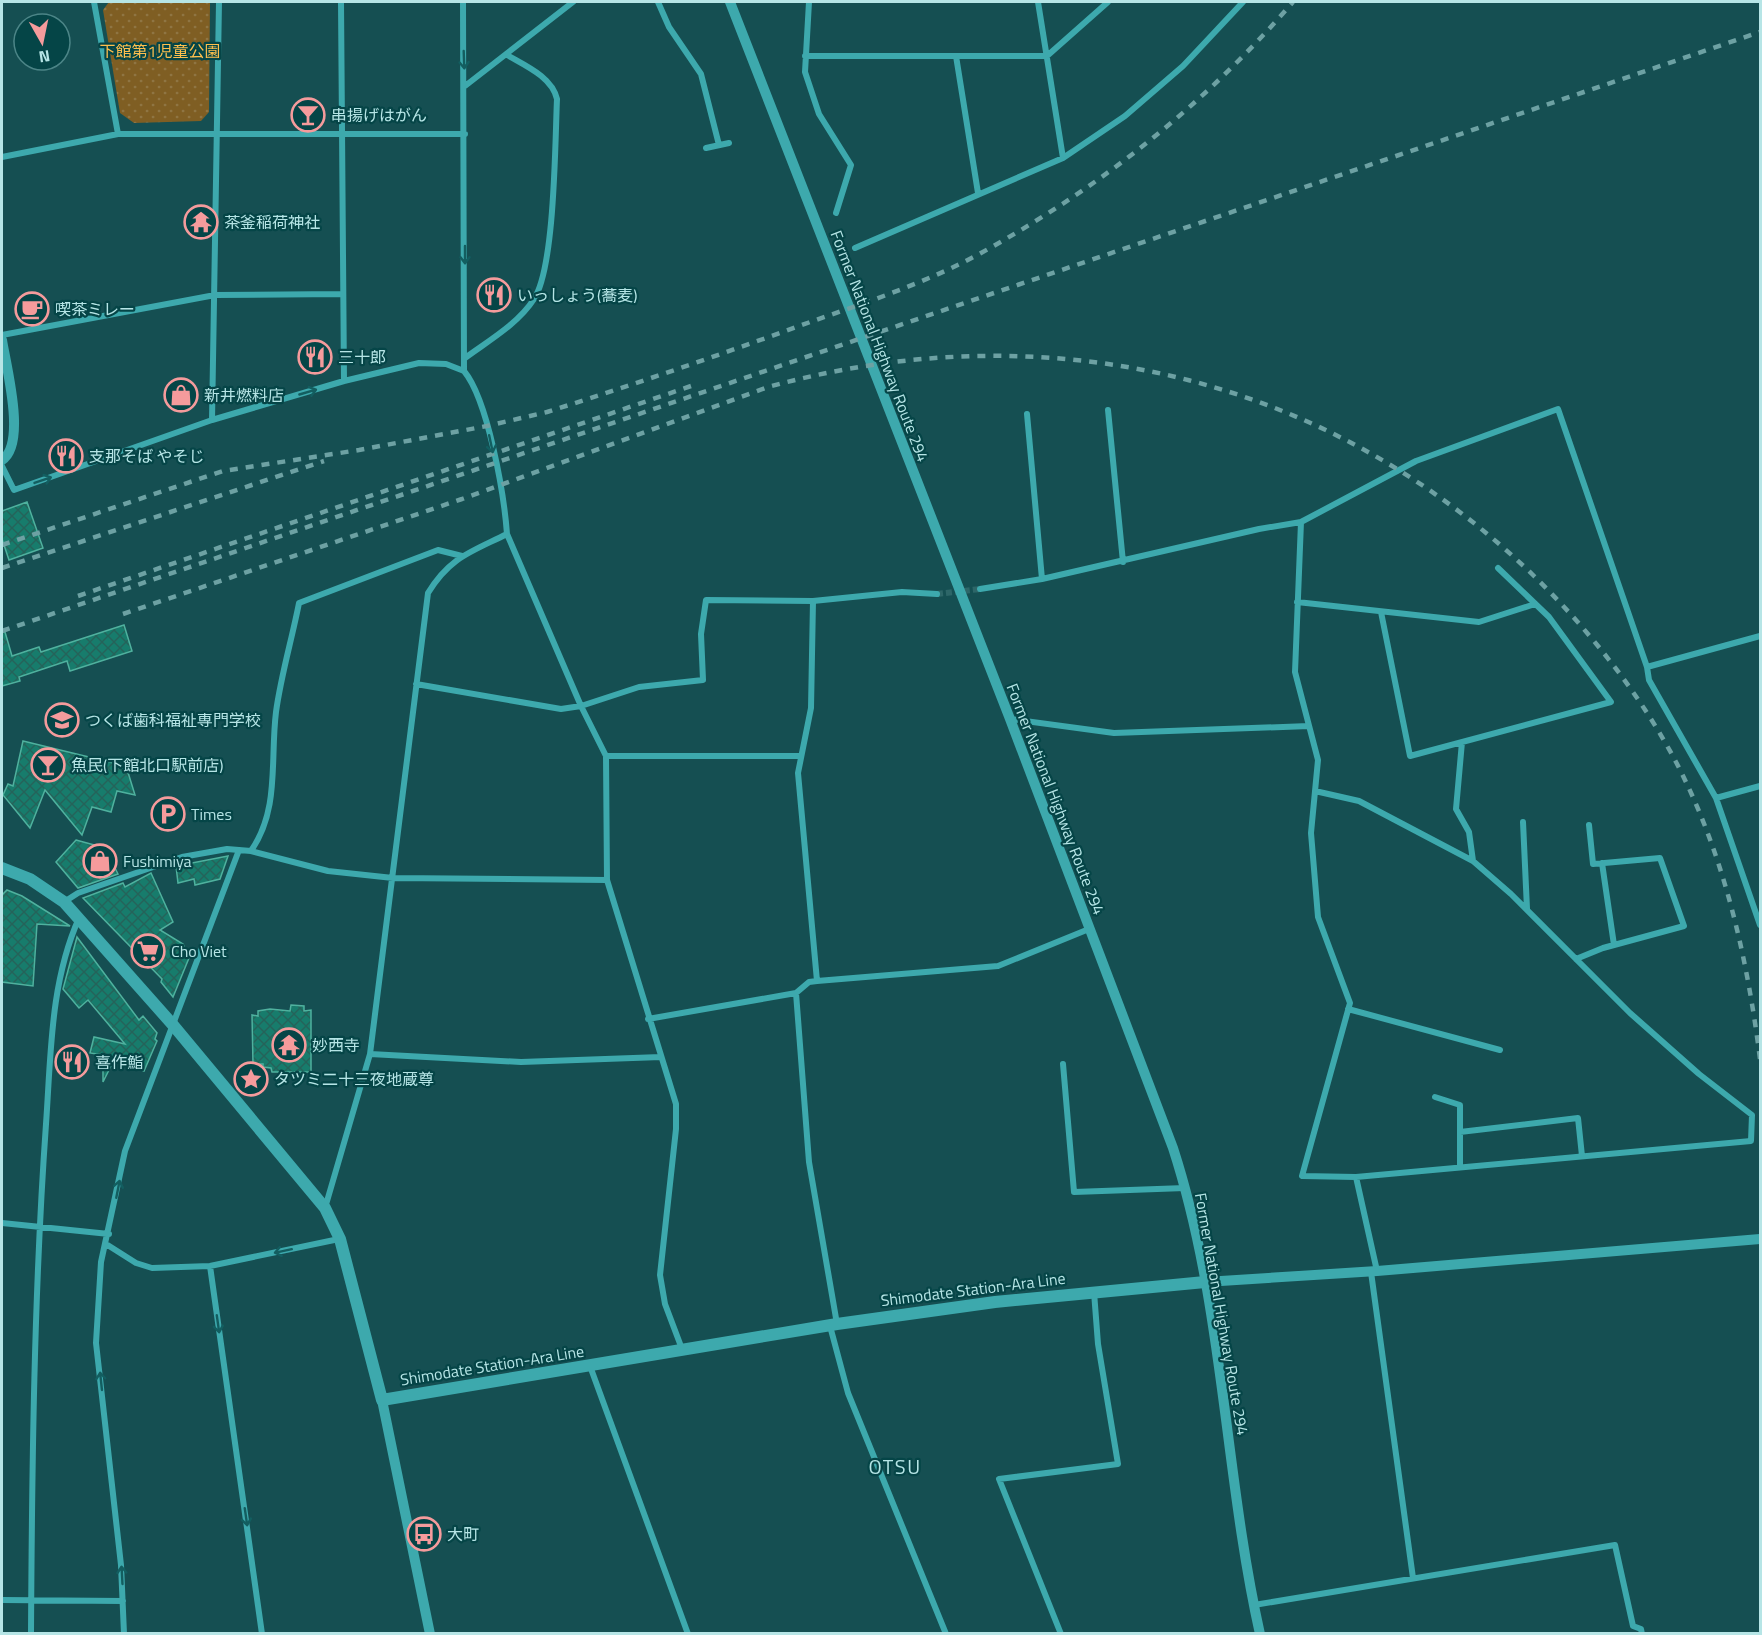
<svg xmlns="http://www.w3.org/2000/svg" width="1762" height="1635" viewBox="0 0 1762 1635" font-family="'Titillium Web','Noto Sans JP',sans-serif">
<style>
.park{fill:url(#park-dots)}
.building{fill:url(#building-cross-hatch);stroke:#4fb19e;stroke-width:1.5}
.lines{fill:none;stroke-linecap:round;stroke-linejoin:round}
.minor-tunnel{stroke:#2d6668;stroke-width:6;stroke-dasharray:6 3;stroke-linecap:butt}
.minor{stroke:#3da9ad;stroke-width:6}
.tertiary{stroke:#3da9ad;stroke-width:10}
.secondary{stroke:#3da9ad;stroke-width:12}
.rail{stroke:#6da1a3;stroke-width:4.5;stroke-dasharray:8 8;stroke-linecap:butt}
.oneway{stroke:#135e60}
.labels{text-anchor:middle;stroke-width:4.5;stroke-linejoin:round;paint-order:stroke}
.park-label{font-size:16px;fill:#febf4e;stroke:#054547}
.poi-label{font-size:16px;fill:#b6e5e6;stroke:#054547;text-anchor:start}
.street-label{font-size:16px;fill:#b6e5e6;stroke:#054547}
.quarter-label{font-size:20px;letter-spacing:1.5px;fill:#b6e5e6;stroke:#054547}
</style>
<defs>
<pattern id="park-dots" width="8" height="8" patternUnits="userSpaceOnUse" patternTransform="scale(1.5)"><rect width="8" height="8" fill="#7f5e23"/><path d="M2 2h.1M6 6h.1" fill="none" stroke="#8f7543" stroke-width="1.8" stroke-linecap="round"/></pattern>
<pattern id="building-cross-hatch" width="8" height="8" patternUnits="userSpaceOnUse" patternTransform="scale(1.5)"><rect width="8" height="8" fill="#177c6c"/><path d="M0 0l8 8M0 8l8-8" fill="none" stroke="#25635a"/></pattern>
</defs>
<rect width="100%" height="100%" fill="#154f52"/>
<path class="park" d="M109 2H210L209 112 201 121 134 123 120 113 103 10Z"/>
<path class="building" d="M27 502 43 548 9 560 2 539V511Z
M124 625 132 651 70 671 67 661 19 677 20 681 2 686V632H5L12 656 39 647 41 652Z
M23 741 126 766 135 795 117 791 111 812 92 807 82 835 45 790 30 828 3 795 8 784 13 786Z
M76 840 98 846 93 861 109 856 118 874 78 888 56 862Z
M228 856 220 879 195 885 194 879 178 883 176 866Z
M151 873 173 922 160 930 183 944 189 958 173 997 161 982 162 979 83 898 123 883 125 887Z
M7 890 22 896 70 926 37 924 33 986 2 982V895Z
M77 937 139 1020 143 1016 157 1033 155 1039 157 1041 144 1071 114 1060 103 1082V1055L90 1053 94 1037 125 1044 88 1000 79 1008 63 989Z
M291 1005 304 1006V1011L311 1010V1072H272L271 1068 263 1067V1064H253L252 1015 258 1016V1011L270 1009 290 1011Z"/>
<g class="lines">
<path class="minor-tunnel" d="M937 594 980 589"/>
<path class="minor" d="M94 2 118 134
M341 2 344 381
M463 2 464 371C488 400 504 494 507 534L581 706 606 756 607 880 676 1104V1129L660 1275 665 1304 682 1349
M658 2 669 27 701 74 719 145
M809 2 805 72 819 114 851 165 836 213
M1038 2 1063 158
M805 56H1047L1108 2
M956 56 978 193
M465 86 573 2
M706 148 729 143
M2 157 118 134H465
M855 248 1063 158 1125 116 1183 66 1243 2
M2 335 215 295 342 294
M465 358C488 341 518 324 534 299 555 267 555 142 557 99 552 77 526 66 507 55
M1108 410 1123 562
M1027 414 1042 579
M212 420 219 2
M2 466 14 490 212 420 344 381 419 363 446 364 464 371
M1301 522 1295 672 1318 760 1311 833 1318 917 1350 1003 1302 1176 1356 1177 1751 1141 1752 1115 1699 1074 1630 1013 1511 894 1473 861 1359 801 1315 791
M980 589 1042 579 1259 529 1301 522 1416 461 1558 409 1647 667 1649 680 1716 798 1760 925
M813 601 811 708 798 773 817 981
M1297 602 1479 622 1535 604
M1381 612 1410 756 1611 702 1549 617 1498 568
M1647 667 1760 636
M416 684 561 709 581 706 639 687 703 680 701 634 706 600 813 601 902 592 937 594
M1010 719 1114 733 1309 726
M1462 742 1456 809 1469 832 1473 861
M606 756H800
M1716 798 1760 786
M1523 822 1527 909
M251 851C280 809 270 760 276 712 281 675 292 639 299 603L438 550 462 556
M1602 863 1614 945
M64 902 78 893 182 857 227 849 251 851 328 871 393 878 607 880
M1576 959 1603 948 1684 926 1660 858 1593 864 1589 825
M796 993 809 1162 837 1324
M1348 1009 1500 1050
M648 1019 796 993 809 982 817 981 998 966 1089 929
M370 1054 521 1062 661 1057
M1063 1064 1074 1192 1185 1188
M1435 1097 1460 1105V1167
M1460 1132 1578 1118 1582 1156
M1356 1177 1377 1271
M325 1208 370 1054 428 593C450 557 471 552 507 534
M2 1223 109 1234
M106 1244 136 1263 152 1268 210 1266 339 1239
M210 1266 262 1634
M1371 1272 1413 1578
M830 1326 848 1393 946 1634
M590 1366 688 1634
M2 1600 123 1601
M1254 1605 1615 1545 1633 1626 1641 1629 1642 1634
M31 1634C32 1464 34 1293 46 1124 51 1055 50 983 79 918
M124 1634 121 1565 96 1343 101 1262 125 1151 239 850
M1061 1634 999 1479 1118 1464 1098 1344 1094 1292"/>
<path class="tertiary" d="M730 2 1010 719 1173 1148C1224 1305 1224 1473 1260 1634
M2 340C6 366 27 444 2 460
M1205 1282 1377 1271 1760 1239
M382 1400 430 1634"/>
<path class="secondary" d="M2 868 30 879 64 902 173 1025 325 1208 340 1239 382 1400 837 1324 995 1302 1205 1282"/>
<path class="rail" d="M2 545 223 471 359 450 487 426 547 412C636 384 725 353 813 321 870 301 928 282 981 253 1102 186 1203 106 1293 2
M2 568 324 461
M78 596 691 386
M123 614 462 499 768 387C1045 311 1326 374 1534 576 1589 630 1640 694 1676 762 1724 854 1747 956 1760 1059
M2 631 1760 32"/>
</g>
<defs><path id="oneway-shaft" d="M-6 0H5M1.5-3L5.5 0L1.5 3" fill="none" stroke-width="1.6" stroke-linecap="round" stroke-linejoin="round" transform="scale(1.5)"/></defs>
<g class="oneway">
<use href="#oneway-shaft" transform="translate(464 60) rotate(88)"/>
<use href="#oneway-shaft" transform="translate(465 255) rotate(90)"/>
<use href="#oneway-shaft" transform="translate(308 392) rotate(-16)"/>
<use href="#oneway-shaft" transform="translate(491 444) rotate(78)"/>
<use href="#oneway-shaft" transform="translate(43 480) rotate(-19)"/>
<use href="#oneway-shaft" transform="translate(118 1189) rotate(-79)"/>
<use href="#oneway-shaft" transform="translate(283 1251) rotate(168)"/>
<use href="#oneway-shaft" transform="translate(218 1324) rotate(82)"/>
<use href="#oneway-shaft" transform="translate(101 1381) rotate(-96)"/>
<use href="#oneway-shaft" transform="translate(246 1517) rotate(82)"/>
<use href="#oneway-shaft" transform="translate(122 1575) rotate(-93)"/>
</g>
<defs>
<symbol id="bar-ring" viewBox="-11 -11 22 22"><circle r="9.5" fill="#054547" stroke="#f59b9c" stroke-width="1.5"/><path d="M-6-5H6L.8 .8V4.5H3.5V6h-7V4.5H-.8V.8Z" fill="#f59b9c"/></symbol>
<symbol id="temple-ring" viewBox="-11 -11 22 22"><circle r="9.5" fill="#054547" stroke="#f59b9c" stroke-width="1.5"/><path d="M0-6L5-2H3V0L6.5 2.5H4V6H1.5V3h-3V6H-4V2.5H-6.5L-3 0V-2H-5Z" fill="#f59b9c"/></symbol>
<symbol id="restaurant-ring" viewBox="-11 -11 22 22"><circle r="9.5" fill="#054547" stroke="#f59b9c" stroke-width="1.5"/><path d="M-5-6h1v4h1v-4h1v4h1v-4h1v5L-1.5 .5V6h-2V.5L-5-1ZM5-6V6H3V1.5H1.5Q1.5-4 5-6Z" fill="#f59b9c"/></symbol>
<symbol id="cafe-ring" viewBox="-11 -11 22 22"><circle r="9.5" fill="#054547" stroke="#f59b9c" stroke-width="1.5"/><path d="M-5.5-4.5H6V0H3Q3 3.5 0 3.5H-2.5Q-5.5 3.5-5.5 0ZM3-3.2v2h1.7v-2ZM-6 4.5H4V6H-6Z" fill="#f59b9c"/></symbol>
<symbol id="shop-ring" viewBox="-11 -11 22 22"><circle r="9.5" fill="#054547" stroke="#f59b9c" stroke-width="1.5"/><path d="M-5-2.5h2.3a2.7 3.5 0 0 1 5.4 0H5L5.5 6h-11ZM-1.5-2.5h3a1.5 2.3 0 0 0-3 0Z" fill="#f59b9c"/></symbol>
<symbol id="school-ring" viewBox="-11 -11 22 22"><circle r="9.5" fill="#054547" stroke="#f59b9c" stroke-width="1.5"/><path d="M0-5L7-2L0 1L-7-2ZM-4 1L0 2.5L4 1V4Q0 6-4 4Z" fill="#f59b9c"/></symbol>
<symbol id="parking-ring" viewBox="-11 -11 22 22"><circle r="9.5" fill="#054547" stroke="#f59b9c" stroke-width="1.5"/><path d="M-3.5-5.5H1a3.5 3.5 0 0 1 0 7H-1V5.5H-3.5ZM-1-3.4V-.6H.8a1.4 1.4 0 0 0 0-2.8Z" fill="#f59b9c"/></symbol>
<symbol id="supermarket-ring" viewBox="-11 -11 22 22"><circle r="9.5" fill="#054547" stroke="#f59b9c" stroke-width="1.5"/><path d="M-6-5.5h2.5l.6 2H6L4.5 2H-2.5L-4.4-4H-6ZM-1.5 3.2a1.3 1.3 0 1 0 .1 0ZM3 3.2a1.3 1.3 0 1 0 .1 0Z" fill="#f59b9c"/></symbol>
<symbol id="sight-ring" viewBox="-11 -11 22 22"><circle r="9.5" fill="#054547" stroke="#f59b9c" stroke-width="1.5"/><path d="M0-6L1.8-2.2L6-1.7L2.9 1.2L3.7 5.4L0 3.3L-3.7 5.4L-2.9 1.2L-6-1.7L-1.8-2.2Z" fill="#f59b9c"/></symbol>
<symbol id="bus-ring" viewBox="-11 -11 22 22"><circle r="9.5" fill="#054547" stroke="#f59b9c" stroke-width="1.5"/><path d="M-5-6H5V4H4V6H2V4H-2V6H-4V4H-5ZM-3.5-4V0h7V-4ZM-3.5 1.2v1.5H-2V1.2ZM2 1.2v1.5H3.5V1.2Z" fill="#f59b9c"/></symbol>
</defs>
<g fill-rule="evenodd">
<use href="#bar-ring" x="289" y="96" width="38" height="38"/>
<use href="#temple-ring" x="182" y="203" width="38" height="38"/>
<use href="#restaurant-ring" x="475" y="276" width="38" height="38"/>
<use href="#cafe-ring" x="13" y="290" width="38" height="38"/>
<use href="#restaurant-ring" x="296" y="338" width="38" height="38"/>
<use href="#shop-ring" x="162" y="376" width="38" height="38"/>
<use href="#restaurant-ring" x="47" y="437" width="38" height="38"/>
<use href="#school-ring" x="43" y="701" width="38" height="38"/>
<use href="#bar-ring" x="29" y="746" width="38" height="38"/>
<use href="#parking-ring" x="149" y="795" width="38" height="38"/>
<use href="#shop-ring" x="81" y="842" width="38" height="38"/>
<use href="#supermarket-ring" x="129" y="932" width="38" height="38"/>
<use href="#temple-ring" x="270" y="1026" width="38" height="38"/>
<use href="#restaurant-ring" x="53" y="1043" width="38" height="38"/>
<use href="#sight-ring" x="232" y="1060" width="38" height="38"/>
<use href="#bus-ring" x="405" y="1515" width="38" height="38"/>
</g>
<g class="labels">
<g class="park-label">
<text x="160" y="57">下館第1児童公園</text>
</g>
<g class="poi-label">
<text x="331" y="121">串揚げはがん</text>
<text x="224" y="228">茶釜稲荷神社</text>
<text x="517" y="301">いっしょう(蕎麦)</text>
<text x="55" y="315">喫茶ミレー</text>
<text x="338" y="363">三十郎</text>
<text x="204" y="401">新井燃料店</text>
<text x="89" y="462">支那そば やそじ</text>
<text x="85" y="726">つくば歯科福祉専門学校</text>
<text x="71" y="771">魚民(下館北口駅前店)</text>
<text x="191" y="820">Times</text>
<text x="123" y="867">Fushimiya</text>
<text x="171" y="957">Cho Viet</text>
<text x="312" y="1051">妙西寺</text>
<text x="95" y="1068">喜作鮨</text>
<text x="274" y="1085">タツミ二十三夜地蔵尊</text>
<text x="447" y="1540">大町</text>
</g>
<g class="street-label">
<text transform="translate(880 346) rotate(69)" y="6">Former National Highway Route 294</text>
<text transform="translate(1056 799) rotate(69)" y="6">Former National Highway Route 294</text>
<text transform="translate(973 1289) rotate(-7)" y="6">Shimodate Station-Ara Line</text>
<text transform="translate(1222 1314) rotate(80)" y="6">Former National Highway Route 294</text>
<text transform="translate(492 1365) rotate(-9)" y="6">Shimodate Station-Ara Line</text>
</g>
<g class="quarter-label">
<text x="895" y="1474">OTSU</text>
</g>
</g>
<rect width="1762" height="1635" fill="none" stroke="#b6e5e6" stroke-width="6"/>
<g transform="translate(42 42) rotate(171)"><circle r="28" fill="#054547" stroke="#4c8587" stroke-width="1.5"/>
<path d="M0-4.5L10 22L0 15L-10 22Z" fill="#f59b9c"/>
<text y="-9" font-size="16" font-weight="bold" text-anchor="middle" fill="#b6e5e6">N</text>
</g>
</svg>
